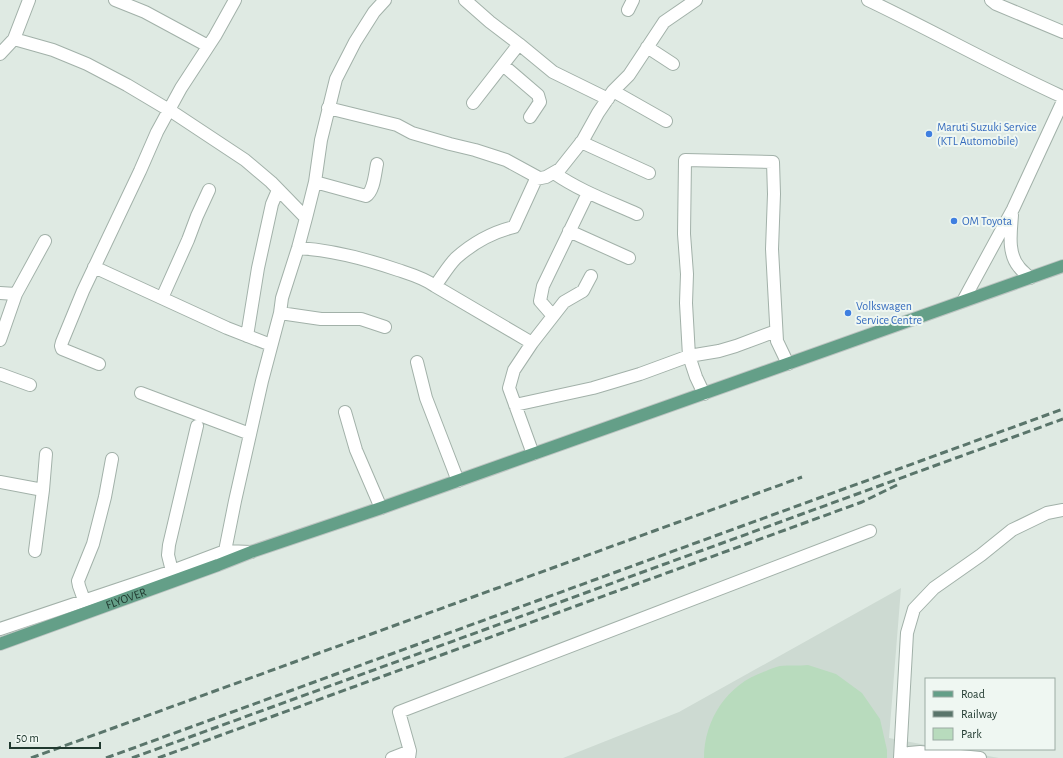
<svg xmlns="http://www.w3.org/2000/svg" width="1063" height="758" font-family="'Alegreya Sans',sans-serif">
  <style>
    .built { fill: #cddad2 }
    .green { fill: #b8dbbd }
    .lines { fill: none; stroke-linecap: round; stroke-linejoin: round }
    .minor-casing { stroke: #a2b1a9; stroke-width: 14 }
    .major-casing { stroke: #bcc4c1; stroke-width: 14 }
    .minor { stroke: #fff; stroke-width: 12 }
    .major { stroke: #649f88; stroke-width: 12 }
    .rail { stroke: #5a756b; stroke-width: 3; stroke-dasharray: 8 4; stroke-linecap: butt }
    .shop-dot { fill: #3f7fe0; stroke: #eff7f2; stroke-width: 1.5 }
    .labels { text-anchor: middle; stroke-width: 4; stroke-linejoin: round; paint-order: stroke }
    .shop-label { font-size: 12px; fill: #366cbe; stroke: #eff7f2; text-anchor: start }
    .street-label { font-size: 12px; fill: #20392f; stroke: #eff7f2 }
  </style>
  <rect width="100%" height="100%" fill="#dfeae3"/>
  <!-- built -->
  <path class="built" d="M901,588l-12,150 37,7v4h23l50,9h-436l116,-46z"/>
  <!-- green -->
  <path class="green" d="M808,665l28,9 26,19 18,26 7,31v8h-183c0,-39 24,-75 62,-87 4,-2 9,-4 14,-5 9,-1 19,0 28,-1z"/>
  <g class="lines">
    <!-- minor casing -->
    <g class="minor-casing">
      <path id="minor" d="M115,0l30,12 63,34
        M465,0l25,22 29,22 34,28 55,27
        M868,0c65,31 129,67 195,97
        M991,0l5,4 67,28
        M628,10l5,-10
        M14,39l15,-39
        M647,47l26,17
        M0,54l14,-15 39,11 34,14 40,21 47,28 71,47 26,22 35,36 -8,30 -16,50 -2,15 -18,68 -27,120 -10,50
        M503,65l35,30 2,7 -10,15
        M613,91l53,30
        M473,103l46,-59
        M328,108l69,17 15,8 38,11 25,6 31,10 33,18
        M581,142l68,31
        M554,173c26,18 54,28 83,41
        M315,182l51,14c8,-5 9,-23 11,-32
        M1012,215c-1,16 -5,38 7,52 3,4 7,7 11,11
        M306,218l9,-36 6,-42 15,-61 19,-37 19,-30 11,-12
        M569,231l60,27
        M298,248c34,2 68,11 100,22 12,4 26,8 37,16 7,-9 13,-20 21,-28 17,-15 37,-26 58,-31l22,-48 10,-2 14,-8 23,-29 15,-27 15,-22 16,-16 35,-53 32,-22
        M94,267l133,61 44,17
        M435,286l97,57
        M0,293l16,1 29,-53
        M162,298l26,-58 9,-24 12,-26
        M963,301l50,-92 50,-108
        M280,313l41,6h40l24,8
        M553,316l-13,-15 3,-15 45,-93
        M247,336l11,-68 14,-64 6,-14
        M0,340l16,-46
        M417,362l9,36 32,83
        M99,364l-37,-15 -1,-3 1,-4 21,-51 57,-120 17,-39 24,-44 34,-52 20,-36
        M0,374l30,11
        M141,393l109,41
        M704,394l-8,-17 -7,-21 -3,-53 1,-29 -3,-40 1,-74 88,2 1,32 -2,55 5,92 11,23
        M515,405l78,-17 47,-14 49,-18 30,-5 17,-5 40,-15
        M345,412l11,38 25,58
        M533,454l-24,-66 5,-18 18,-27 32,-41 19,-11 8,-15
        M0,482l43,8 -8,61
        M43,490l3,-36
        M172,571l-4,-16 1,-10 28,-119
        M84,600l-5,-14 -1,-5 15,-37 12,-47 7,-38
        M0,629l164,-55 61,-23 26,1
        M392,758l18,-7
        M409,758l1,-7 -11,-39 471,-181
        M900,758l7,-125 7,-24 20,-21 47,-33 31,-25 35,-17 16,-3
        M903,758l6,-5 11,-1 60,6"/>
    </g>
    <!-- major casing -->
    <g class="major-casing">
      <g id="major">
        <path id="s1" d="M0,644l218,-79 33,-13 130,-44 682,-242"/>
      </g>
    </g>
    <!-- minor -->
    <use href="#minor" class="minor"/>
    <!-- major -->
    <use href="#major" class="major"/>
    <!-- rail -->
    <path class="rail" d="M31,758l771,-281
      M106,758l957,-349
      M132,758l931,-339
      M158,758l704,-256 35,-17"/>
  </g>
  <!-- markers -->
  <g class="shop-dot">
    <circle cx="929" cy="134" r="4"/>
    <circle cx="954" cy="221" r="4"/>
    <circle cx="848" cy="313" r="4"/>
  </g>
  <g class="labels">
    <!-- shop labels -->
    <g class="shop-label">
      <text x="937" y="131">Maruti Suzuki Service<tspan x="937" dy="14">(KTL Automobile)</tspan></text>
      <text x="962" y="225">OM Toyota</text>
      <text x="856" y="310">Volkswagen<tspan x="856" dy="14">Service Centre</tspan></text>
    </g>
    <!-- street labels -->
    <g class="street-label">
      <text dy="4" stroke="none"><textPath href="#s1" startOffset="134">FLYOVER</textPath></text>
    </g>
  </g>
  <!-- legend -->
  <rect x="925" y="678" width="130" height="72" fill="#eff7f2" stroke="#9caba4"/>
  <rect x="933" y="691" width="20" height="6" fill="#649f88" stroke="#9caba4"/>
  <text x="961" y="698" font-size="12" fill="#20392f">Road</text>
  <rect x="933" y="711" width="20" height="6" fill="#5a756b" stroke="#9caba4"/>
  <text x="961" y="718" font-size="12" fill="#20392f">Railway</text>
  <rect x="933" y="728" width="20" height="12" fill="#b8dbbd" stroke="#9caba4"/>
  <text x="961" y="738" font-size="12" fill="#20392f">Park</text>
  <!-- scale -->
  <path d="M10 742v6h90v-6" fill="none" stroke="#20392f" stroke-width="2"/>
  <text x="16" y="742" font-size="12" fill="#20392f" stroke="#eff7f2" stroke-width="3" paint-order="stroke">50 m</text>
</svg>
